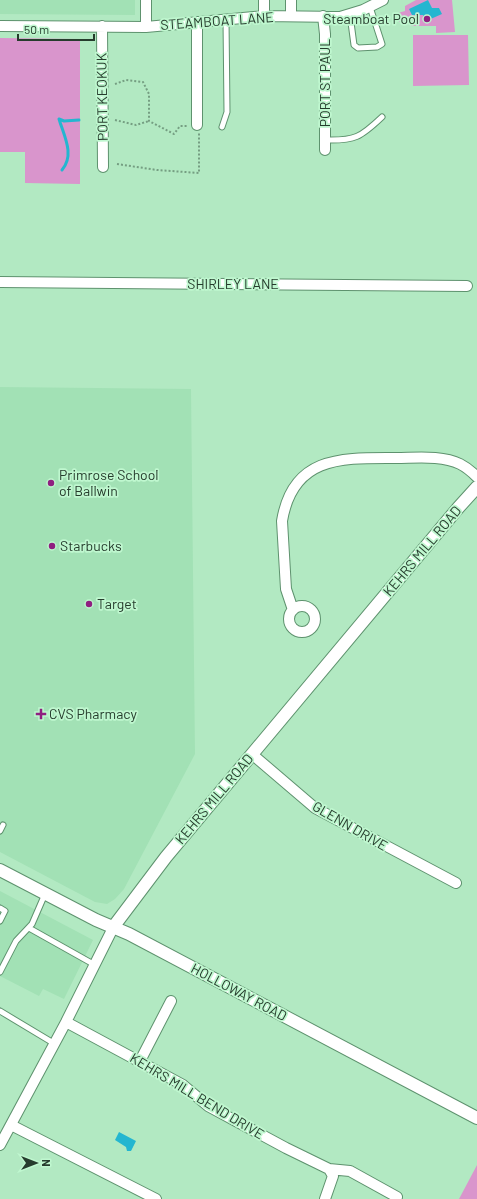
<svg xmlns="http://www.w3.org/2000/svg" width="477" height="1199" font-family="Barlow,sans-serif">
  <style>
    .built { fill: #a2e1b5 }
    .green { fill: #d995cc }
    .water { fill: #24b6d0 }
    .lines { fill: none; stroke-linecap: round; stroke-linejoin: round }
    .stream { stroke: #24b6d0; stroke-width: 3 }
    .service-casing { stroke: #5e926e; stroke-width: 7 }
    .minor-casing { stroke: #5e926e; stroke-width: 12 }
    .tertiary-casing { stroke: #5e926e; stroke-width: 14 }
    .path { stroke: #759e82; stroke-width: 2; stroke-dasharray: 2 2; stroke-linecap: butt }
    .service { stroke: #fff; stroke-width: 5 }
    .minor { stroke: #fff; stroke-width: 10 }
    .tertiary { stroke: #fff; stroke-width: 12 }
    .poi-dot { fill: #8f1f80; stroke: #bff7cf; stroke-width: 1.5 }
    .labels { text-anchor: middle; stroke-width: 3.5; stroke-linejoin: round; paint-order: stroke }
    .poi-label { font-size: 14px; fill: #263c2d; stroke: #bff7cf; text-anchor: start }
    .street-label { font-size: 14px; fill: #263c2d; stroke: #bff7cf }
  </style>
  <rect width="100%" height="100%" fill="#b2e9c2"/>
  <!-- built -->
  <path class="built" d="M0,0h135v15l-135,-1z
    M0,387l191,2 4,365 -71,135 -9,10 -8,5 -12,-2 -95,-50z
    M0,891l93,49 -29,59 -21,-10 -4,7 -39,-20z"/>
  <!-- green -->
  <path class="green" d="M416,0h36l3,32 -19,1v-7h-25v-4h-12l-1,-9 7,-2v-5z
    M413,35h55l1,50 -56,1z
    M0,38l80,1v145l-55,-1v-31h-25z
    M477,1165v34h-18z"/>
  <!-- water -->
  <path class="water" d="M428,0l4,8h7l3,6 -16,7 -3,-6h-11l-3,-6z
    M119,1132l17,9 -5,10h-4l-1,-4 -11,-7z"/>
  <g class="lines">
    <!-- stream -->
    <path class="stream" d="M59,119c5,17 16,36 3,51
      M59,119l5,2 15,-1"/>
    <!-- service casing -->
    <g class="service-casing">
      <path id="service" d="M350,15l4,30 4,3 19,-1 5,-3 -12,-37
        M222,127l5,-15 -1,-92
        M325,140c30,1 36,-3 57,-23
        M0,831l3,-6
        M0,908l5,3 -5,10
        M29,928l66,37
        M0,972l16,-31 16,-17 13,-30
        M0,1011l55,33"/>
    </g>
    <!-- minor casing -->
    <g class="minor-casing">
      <path id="minor" d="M264,16v-16
        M291,16v-16
        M323,16l2,18v116
        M0,26l146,1 118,-11 76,1 23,-7 20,-10
        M102,26l1,141
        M146,27v-27
        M197,125v-103
        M0,282l467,4
        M289 619a13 13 0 1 1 26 0a13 13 0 1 1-26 0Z
        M293,610l-7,-21 -4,-68c11,-66 61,-63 114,-63 20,0 46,-3 64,6 6,3 12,8 17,13
        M253,755l62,53 141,75
        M66,1022l117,63 25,21 78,42 43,21 21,2 47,26
        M140,1061l31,-60
        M11,1125l145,74
        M0,1145l66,-123 48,-96
        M325,1199l8,-23 -4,-7"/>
    </g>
    <!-- tertiary casing -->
    <g class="tertiary-casing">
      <path id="tertiary" d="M0,870l96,50 33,14 348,184
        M114,926l52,-69 292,-349 19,-21"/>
    </g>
    <!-- path -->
    <path class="path" d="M115,84l11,-4 17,2 6,12v27l25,13 6,-8h7
      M115,120l21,5 13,-4
      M117,164l40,6 42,3v-40"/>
    <!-- service -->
    <use href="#service" class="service"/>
    <!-- minor -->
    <use href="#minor" class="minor"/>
    <!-- tertiary -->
    <use href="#tertiary" class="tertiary"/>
  </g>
  <!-- markers -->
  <g class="poi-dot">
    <circle cx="427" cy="19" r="4"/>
    <circle cx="51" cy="483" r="4"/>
    <circle cx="52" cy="546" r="4"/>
    <circle cx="89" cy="604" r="4"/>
    <path d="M39 708h4v4h4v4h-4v4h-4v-4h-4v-4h4z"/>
  </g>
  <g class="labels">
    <!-- poi labels -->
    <g class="poi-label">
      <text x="419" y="24" text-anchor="end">Steamboat Pool</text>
      <text x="59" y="480">Primrose School<tspan x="59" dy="16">of Ballwin</tspan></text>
      <text x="60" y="551">Starbucks</text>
      <text x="97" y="609">Target</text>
      <text x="49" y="719">CVS Pharmacy</text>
    </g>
    <!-- street labels -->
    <g class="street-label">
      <text transform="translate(217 21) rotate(-4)" y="5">STEAMBOAT LANE</text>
      <text transform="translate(325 83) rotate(-90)" y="5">PORT ST PAUL</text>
      <text transform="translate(102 97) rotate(-91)" y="5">PORT KEOKUK</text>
      <text x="233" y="289">SHIRLEY LANE</text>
      <text transform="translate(422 551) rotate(-50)" y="5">KEHRS MILL ROAD</text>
      <text transform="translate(214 799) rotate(-50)" y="5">KEHRS MILL ROAD</text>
      <text transform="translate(350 826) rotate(30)" y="5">GLENN DRIVE</text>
      <text transform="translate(239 992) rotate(28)" y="5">HOLLOWAY ROAD</text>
      <text transform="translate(197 1096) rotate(31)" y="5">KEHRS MILL BEND DRIVE</text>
    </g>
  </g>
  <!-- north arrow -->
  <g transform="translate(36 1163) rotate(90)" stroke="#bff7cf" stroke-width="3" paint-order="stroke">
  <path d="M0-3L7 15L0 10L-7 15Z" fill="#263c2d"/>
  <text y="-6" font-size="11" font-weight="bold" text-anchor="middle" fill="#263c2d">N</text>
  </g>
  <!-- scale -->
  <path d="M18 34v6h76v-6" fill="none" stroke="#263c2d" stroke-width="2"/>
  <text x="24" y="34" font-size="12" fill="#263c2d" stroke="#bff7cf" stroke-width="3" paint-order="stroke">50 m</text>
</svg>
